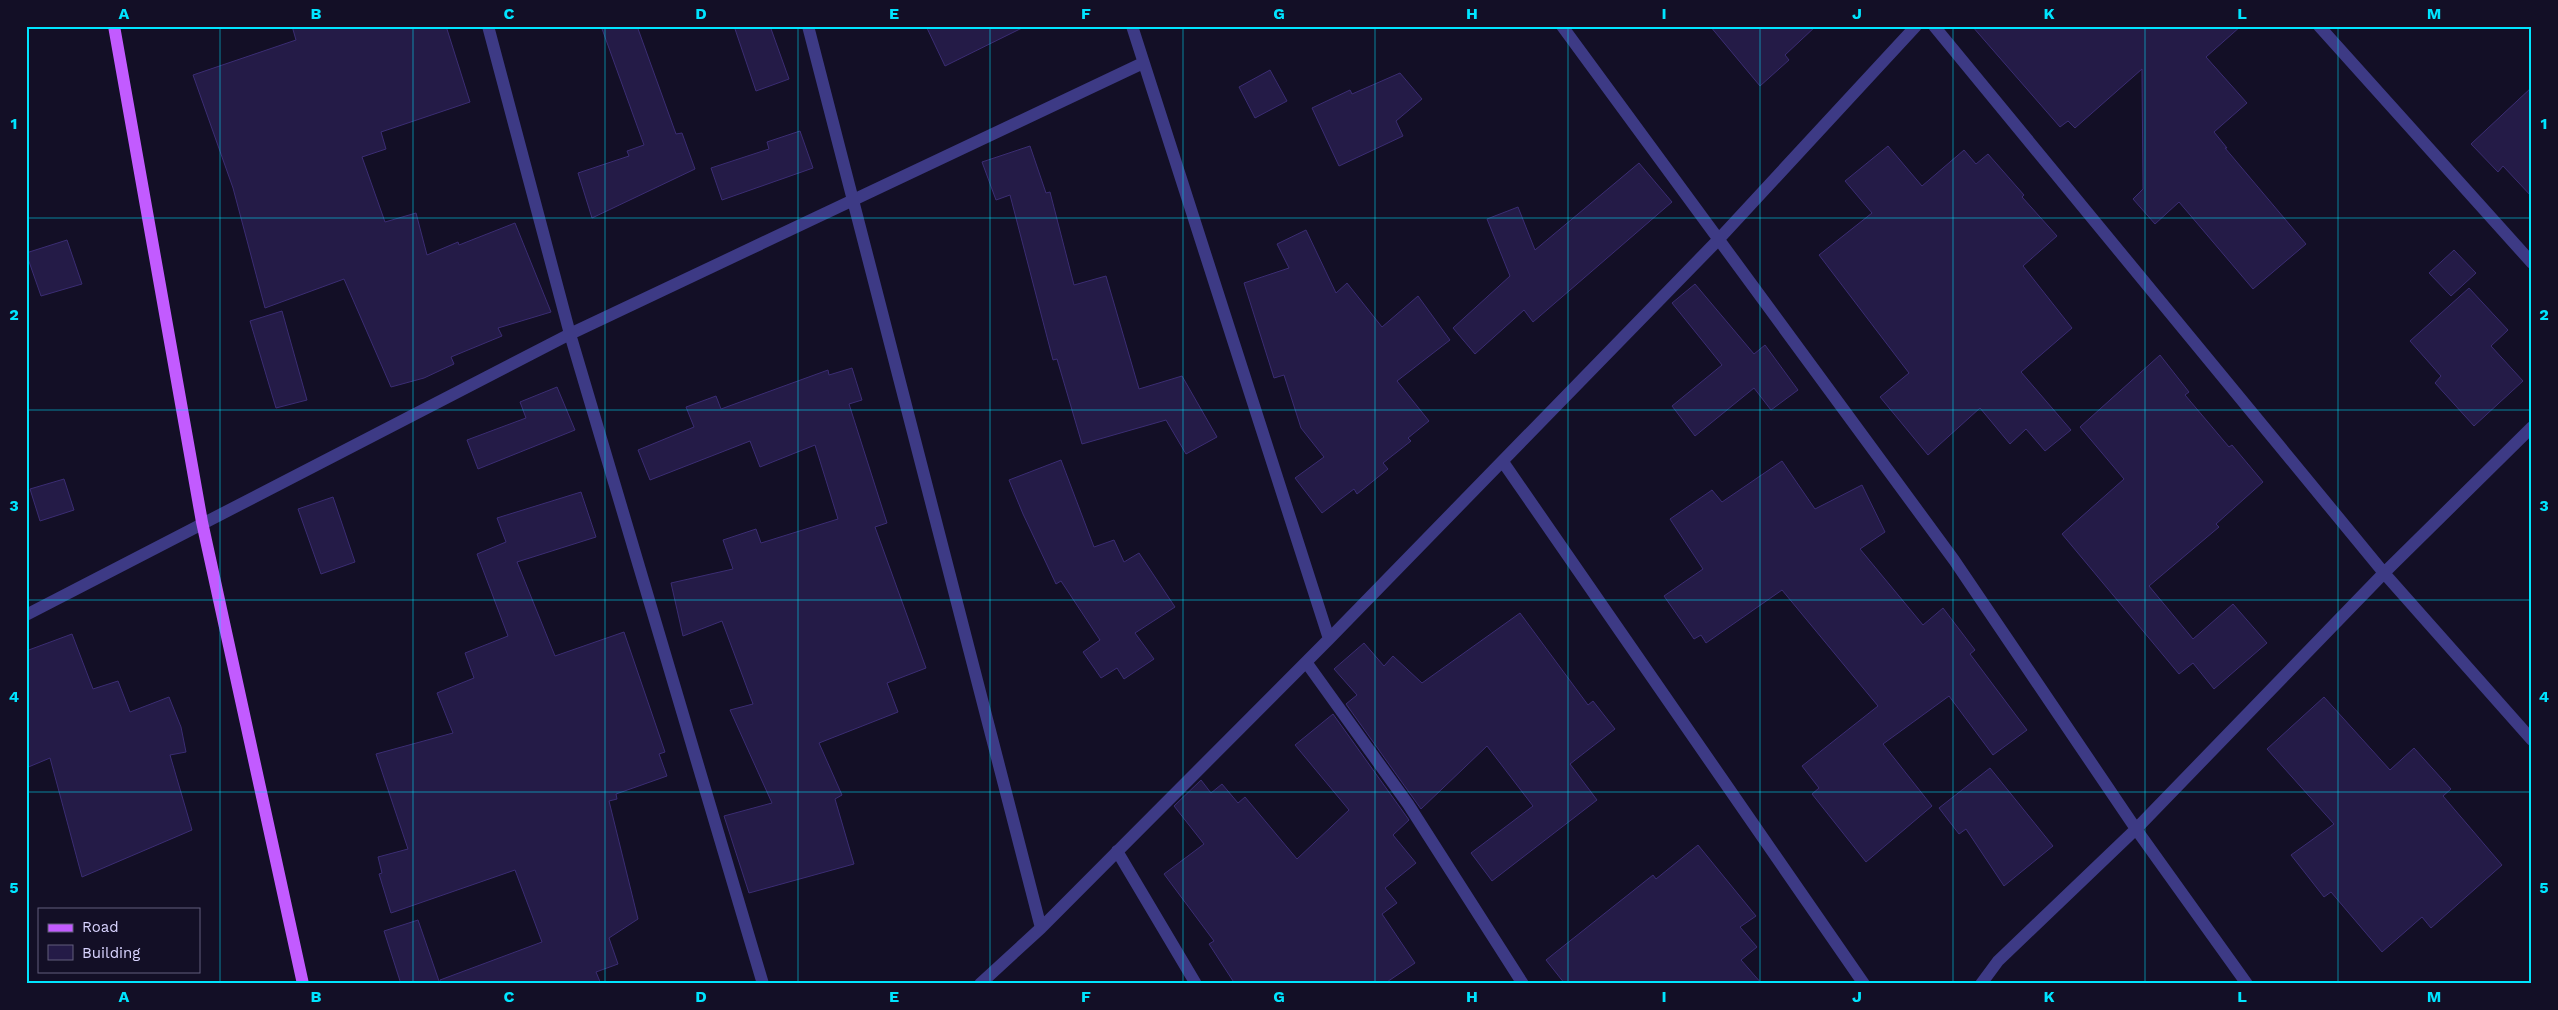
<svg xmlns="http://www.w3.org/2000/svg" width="2558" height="1010" font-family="'Work Sans',sans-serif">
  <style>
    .building { fill: #241b47; stroke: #3b2d73 }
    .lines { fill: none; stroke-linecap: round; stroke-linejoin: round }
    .minor { stroke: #3d3a85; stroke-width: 12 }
    .major { stroke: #c25bff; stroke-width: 12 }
    .grid { fill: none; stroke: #00e5ff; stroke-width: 1; stroke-opacity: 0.55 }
    .neatline { fill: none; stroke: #00e5ff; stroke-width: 2 }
    .grid-label { font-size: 16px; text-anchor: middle; font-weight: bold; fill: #00e5ff }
  </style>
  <rect width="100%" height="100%" fill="#130f26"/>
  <!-- building -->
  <path class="building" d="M292,26h154l24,76 -89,30 5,17 -24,8 23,65 31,-9 11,42 31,-13 1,3 56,-22 36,89 -53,16 4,8 -51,21 3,7 -30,14 -33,9 -47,-108 -79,29 -32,-120 -40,-113 103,-35z
    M601,26h36l39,108 6,-1 13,36 -103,49 -14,-45 51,-17 -2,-5 17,-6z
    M734,26h36l19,53 -33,12z
    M926,26h100l-81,40z
    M1710,26h106l-31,29 4,5 -29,26z
    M1972,26h269l-35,31 41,46 -33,29 13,16h-2l81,96 -53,45 -74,-87 -24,22 -22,-25 10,-10 -1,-120 -67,59 -7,-7 -8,6z
    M1270,70l17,31 -32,17 -16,-31z
    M1400,73l22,26 -26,22 7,15 -64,30 -27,-58 38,-18 2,4z
    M2532,87v110l-29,-31 -5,6 -27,-28z
    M800,131l13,37 -91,32 -11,-32 58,-19 -2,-7z
    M1030,146l16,47 4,-1 24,93 32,-9 33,113 43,-13 35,61 -31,17 -20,-34 -84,24 -25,-85 -4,1 -43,-165 -14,5 -14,-38z
    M1888,146l34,40 42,-36 12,14 12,-10 36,41 -2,2 35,39 -34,30 49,62 -51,44 50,58 -26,21 -19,-22 -16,15 -30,-36 -52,47 -48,-58 29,-24 -90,-118 53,-42 -27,-32z
    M1639,163l33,39 -139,120 -9,-12 -49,44 -22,-26 57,-52 -23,-57 31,-12 17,43z
    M1306,230l30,63 11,-10 35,44 36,-31 32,44 -53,41 32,40 -21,17 3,3 -28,22 5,6 -31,25 -3,-5 -32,24 -27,-35 29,-21 -23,-29 -17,-53 -10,3 -30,-95 45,-15 -12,-24z
    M67,240l15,44 -41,12 -15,-43z
    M2454,250l22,23 -25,23 -22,-23z
    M1695,284l59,70 11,-9 33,45 -27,20 -17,-22 -59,48 -23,-30 50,-41 -50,-62z
    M2469,288l39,42 -17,16 32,35 -49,45 -39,-43 6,-7 -31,-35z
    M282,311l25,89 -31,8 -26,-87z
    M2160,355l29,37 -4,3 44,52 3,-2 31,37 -47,42 3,3 -70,59 44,53 40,-35 34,39 -53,46 -21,-26 -14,11 -117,-140 62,-55 -44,-52z
    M852,368l10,32 -13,4 38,119 -12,4 51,141 -39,15 11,29 -79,31 23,52 -7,4 19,65 -105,29 -25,-77 48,-13 -42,-93 23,-6 -31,-83 -39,15 -12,-53 62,-14 -10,-29 33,-11 5,14 77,-24 -23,-74 -55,22 -10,-26 -100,39 -12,-30 56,-23 -8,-20 30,-11 5,13 107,-39 1,5z
    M557,387l18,43 -97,39 -11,-29 59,-22 -6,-16z
    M1061,460l33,87 20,-7 10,22 15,-9 36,54 -40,26 19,26 -30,20 -7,-11 -16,10 -18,-26 17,-12 -39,-59 -5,3 -33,-70 -14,-34z
    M1782,461l33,48 47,-24 23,47 -25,17 63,76 20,-17 32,42 -5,4 57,76 -34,25 -44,-59 -66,48 49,62 -66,56 -54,-68 7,-6 -17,-22 76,-60 -96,-116 -76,53 -5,-8 -7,4 -30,-43 39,-27 -33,-50 42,-29 10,12z
    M64,479l10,31 -34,11 -10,-32z
    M581,492l15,45 -79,25 38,94 69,-24 41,120 -6,2 8,22 -51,18 1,5 -8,2 29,118 -29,19 9,26 -22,8 5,12h-160l-1,-4 102,-38 -27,-72 -124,43 -12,-39 3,-1 -4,-16 30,-8 -32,-95 77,-21 -16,-40 37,-15 -9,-25 43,-17 -31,-82 29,-12 -9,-24z
    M333,497l22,65 -34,12 -23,-65z
    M1520,613l68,92 5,-4 22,28 -45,35 27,36 -105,81 -21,-28 62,-47 -46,-60 -66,63 -75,-105 11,-9 -23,-26 30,-26 20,23 9,-10 29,27z
    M72,634l21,55 25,-8 12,31 39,-15 12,30 5,25 -16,3 22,75 -110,47 -32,-119 -24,10v-117z
    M2324,697l66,73 24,-22 37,41 -8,7 59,69 -71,63 -9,-11 -40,35 -51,-60 -7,5 -33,-42 43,-31 -67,-75z
    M1333,714l76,106 -16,15 23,28 -31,25 12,15 -15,11 33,49 -31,21h-149l-26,-40 5,-3 -50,-67 40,-30 -30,-38 27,-26 10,13 11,-9 16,19 7,-6 52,62 52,-49 -54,-65z
    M1990,768l63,78 -49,40 -38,-57 -7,5 -20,-26z
    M1698,845l58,71 -16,11 17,20 -16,13 21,24h-197l-19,-24 107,-85 3,4z
    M418,920l22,64h-39l-17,-53z"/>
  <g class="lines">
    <!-- minor -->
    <path class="minor" d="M488,26l82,308 193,650
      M808,26l233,902
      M1132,26l197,613
      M1562,26l392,534 182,269 111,155
      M1934,26l450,547 148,167
      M2319,26l213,237
      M1503,462l361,522
      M26,615l544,-281 573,-271
      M1306,662l102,142 115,180
      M1117,851l79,133
      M980,984l61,-56 288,-289 389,-399 198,-214
      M1981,984l17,-23 138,-132 248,-256 148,-146"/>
    <!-- major -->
    <path class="major" d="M114,26l88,496 101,462"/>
  </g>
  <!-- grid -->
  <path class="grid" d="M220,26v958M413,26v958M605,26v958M798,26v958M990,26v958M1183,26v958M1375,26v958M1568,26v958M1760,26v958M1953,26v958M2145,26v958M2338,26v958M26,218h2506M26,410h2506M26,600h2506M26,792h2506"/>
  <!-- border -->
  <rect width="2558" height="1010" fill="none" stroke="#130f26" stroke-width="55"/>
  <!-- legend -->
  <rect x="38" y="908" width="162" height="65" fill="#130f26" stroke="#625e7d"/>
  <rect x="48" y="924" width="25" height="8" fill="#c25bff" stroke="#625e7d"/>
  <text x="82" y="932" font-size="15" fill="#d9d4ff">Road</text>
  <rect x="48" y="945" width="25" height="15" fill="#241b47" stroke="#625e7d"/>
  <text x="82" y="958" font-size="15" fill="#d9d4ff">Building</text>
  <rect x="28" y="28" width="2502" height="954" class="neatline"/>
  <g class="grid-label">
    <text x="124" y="19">A</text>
    <text x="316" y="19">B</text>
    <text x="509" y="19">C</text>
    <text x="701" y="19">D</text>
    <text x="894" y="19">E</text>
    <text x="1086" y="19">F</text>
    <text x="1279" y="19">G</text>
    <text x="1472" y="19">H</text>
    <text x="1664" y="19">I</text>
    <text x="1857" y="19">J</text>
    <text x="2049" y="19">K</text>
    <text x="2242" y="19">L</text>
    <text x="2434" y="19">M</text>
    <text x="14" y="129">1</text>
    <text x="2544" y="129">1</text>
    <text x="14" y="320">2</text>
    <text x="2544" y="320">2</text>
    <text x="14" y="511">3</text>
    <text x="2544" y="511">3</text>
    <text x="14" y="702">4</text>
    <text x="2544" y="702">4</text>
    <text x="14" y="893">5</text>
    <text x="2544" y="893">5</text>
    <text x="124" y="1002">A</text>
    <text x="316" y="1002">B</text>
    <text x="509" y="1002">C</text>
    <text x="701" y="1002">D</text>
    <text x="894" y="1002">E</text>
    <text x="1086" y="1002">F</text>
    <text x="1279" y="1002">G</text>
    <text x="1472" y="1002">H</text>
    <text x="1664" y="1002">I</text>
    <text x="1857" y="1002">J</text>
    <text x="2049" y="1002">K</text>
    <text x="2242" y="1002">L</text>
    <text x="2434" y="1002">M</text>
  </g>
</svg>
